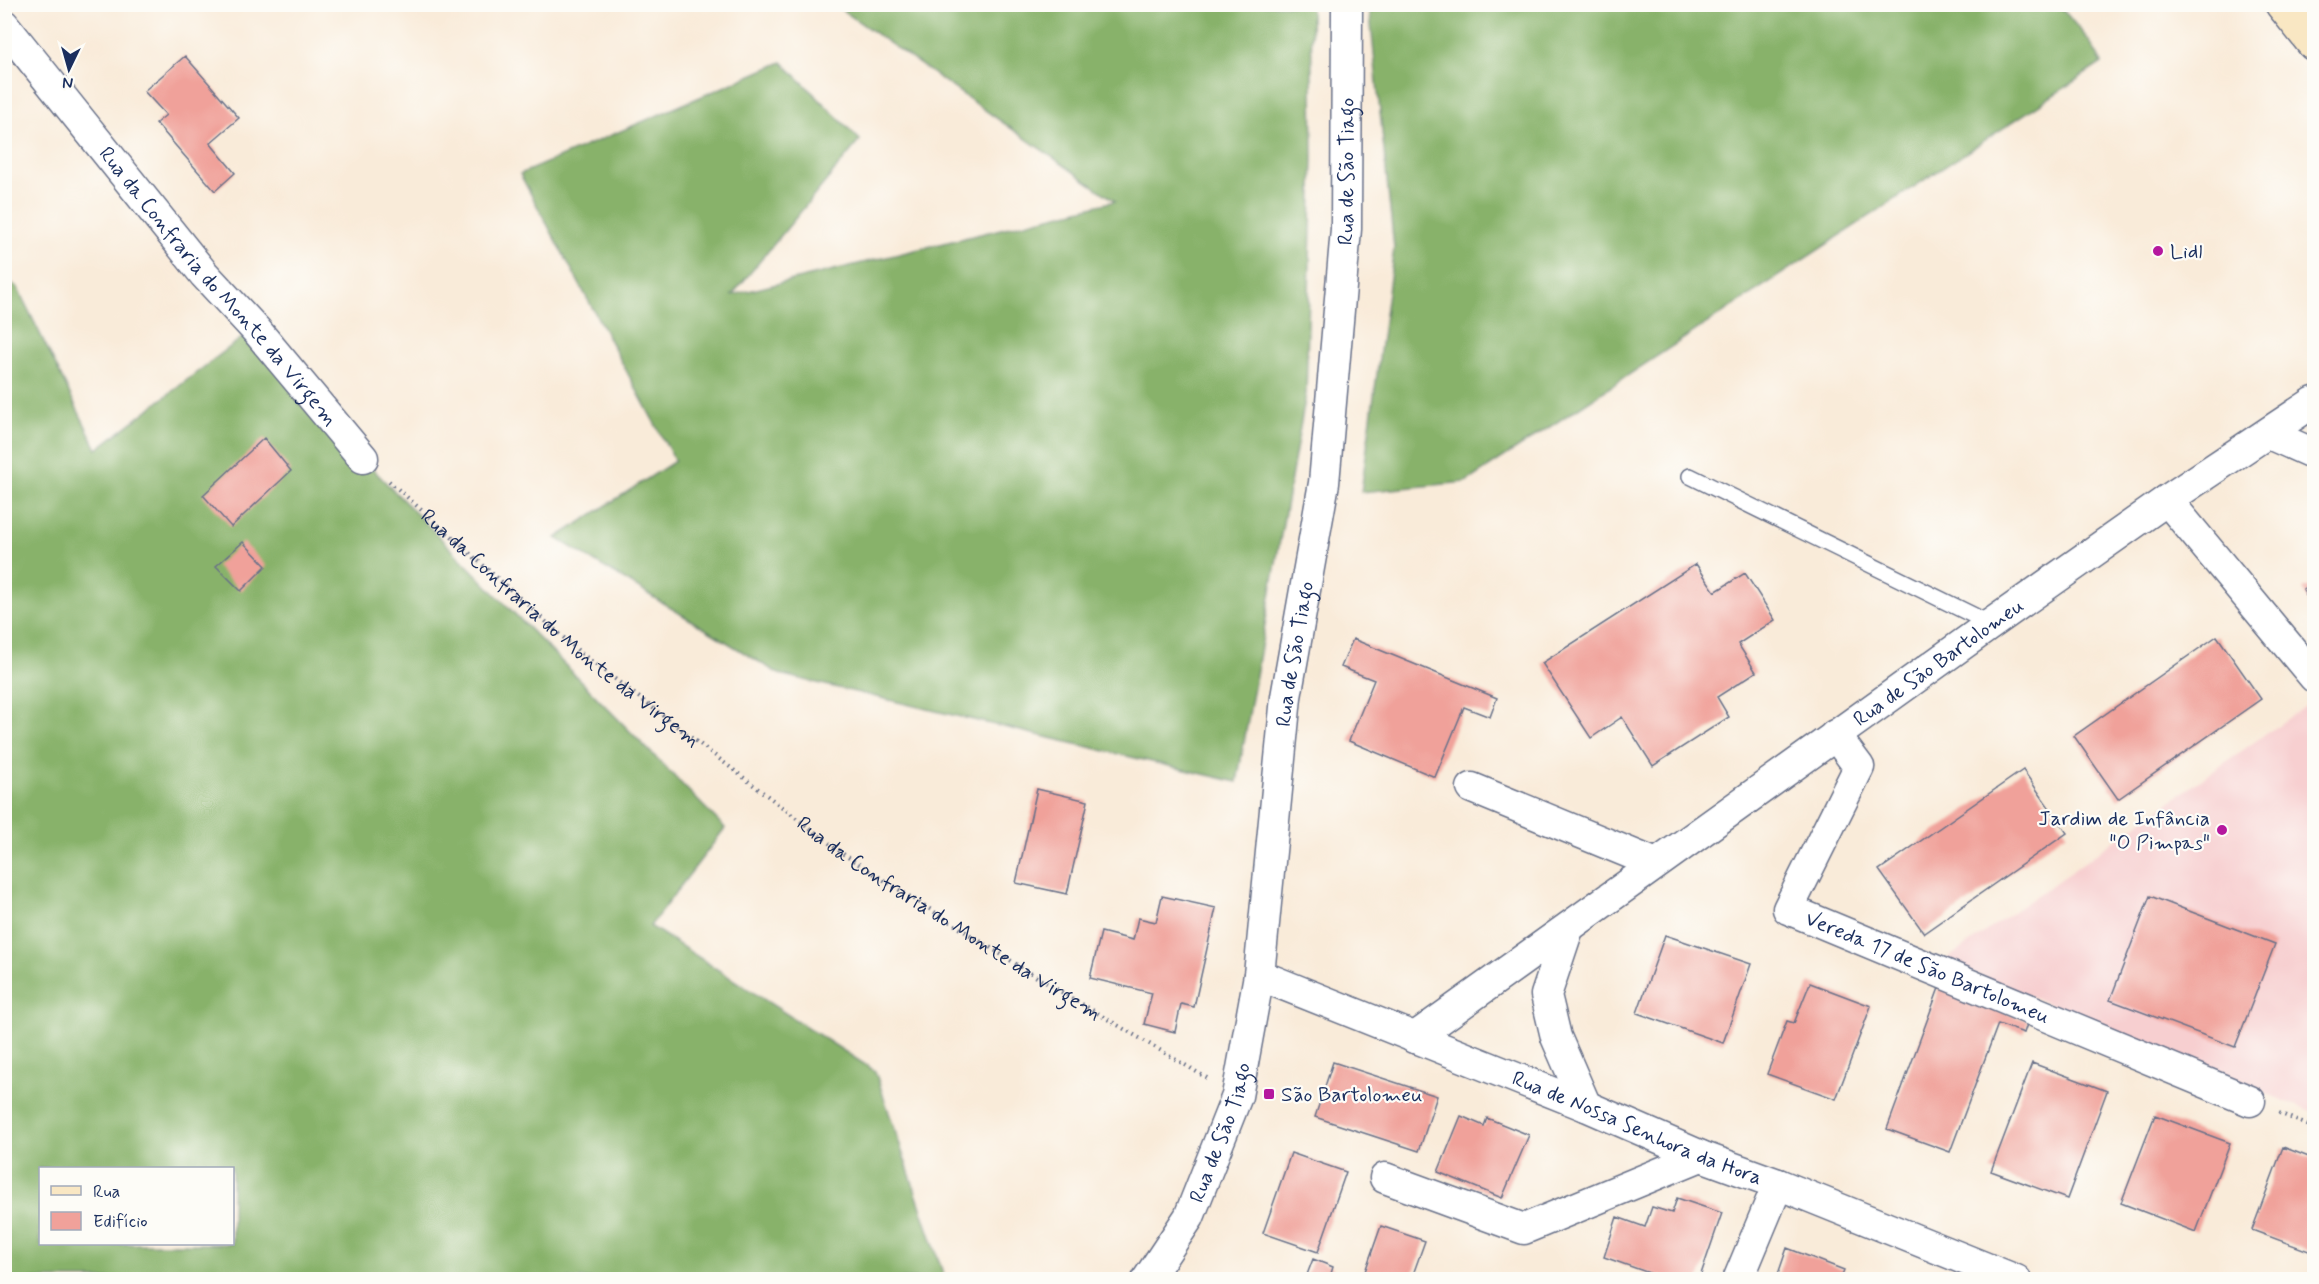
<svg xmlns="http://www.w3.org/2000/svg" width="2319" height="1284" font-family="Mynerve,sans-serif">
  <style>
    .built { fill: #f7cfd0 }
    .forest { fill: #88b26a; stroke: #527064; stroke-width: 1.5; fill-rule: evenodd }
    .building { fill: #f0a19a }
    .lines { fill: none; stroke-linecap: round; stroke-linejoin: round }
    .lane-casing { stroke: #697189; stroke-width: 18 }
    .street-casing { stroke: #697189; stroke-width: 33 }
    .secondary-casing { stroke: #697189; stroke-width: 36 }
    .path { stroke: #697189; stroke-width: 4; stroke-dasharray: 1.5 4.5; stroke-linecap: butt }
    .lane { stroke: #fff; stroke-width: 15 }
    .street { stroke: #fff; stroke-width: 30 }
    .secondary { stroke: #f9e7c3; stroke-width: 33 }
    .poi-dot { fill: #b5179e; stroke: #fdfcf7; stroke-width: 2 }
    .labels { text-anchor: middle; stroke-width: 4.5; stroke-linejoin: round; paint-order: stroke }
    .street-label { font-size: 21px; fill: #1b2f5e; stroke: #fdfcf7 }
    .poi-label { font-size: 21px; fill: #1b2f5e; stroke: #fdfcf7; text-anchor: start }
  </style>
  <rect width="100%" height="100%" fill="#fdfcf7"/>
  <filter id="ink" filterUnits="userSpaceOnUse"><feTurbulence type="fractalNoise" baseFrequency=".0167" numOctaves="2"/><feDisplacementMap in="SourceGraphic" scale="12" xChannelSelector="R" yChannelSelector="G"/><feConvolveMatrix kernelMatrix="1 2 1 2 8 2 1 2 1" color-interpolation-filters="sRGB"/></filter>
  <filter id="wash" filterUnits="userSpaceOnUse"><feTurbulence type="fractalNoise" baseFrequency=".008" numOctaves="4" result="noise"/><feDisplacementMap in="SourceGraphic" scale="24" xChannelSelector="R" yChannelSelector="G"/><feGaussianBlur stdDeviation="1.35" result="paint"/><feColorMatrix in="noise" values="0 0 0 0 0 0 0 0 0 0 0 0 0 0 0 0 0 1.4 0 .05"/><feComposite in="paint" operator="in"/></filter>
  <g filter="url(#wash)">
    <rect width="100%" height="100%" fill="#f9ebd9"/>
    <!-- built -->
    <path class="built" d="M2314,700v413l-370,-152z"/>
    <!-- forest -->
    <path class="forest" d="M835,5h476l2,153 -7,236 -69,388 -458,-108 -223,-136 119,-77 -155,-287 262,-112 78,78 -128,155 383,-94z
      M1369,5h690l31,37 12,21 -636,419 -105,10 33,-244z
      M4,278l13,9 80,162 146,-112 482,491 -75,98 225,145 70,208h-940zM40,1168h192v76h-192z"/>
    <g id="blocks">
      <!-- building -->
      <path class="building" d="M185,56l54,62 -29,25 25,30 -20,18 -59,-68 10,-8 -22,-24z
        M264,438l27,33 -60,56 -28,-32z
        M243,542l23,24 -25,25 -25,-25z
        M1696,564l19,28 30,-19 30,47 -37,24 18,28 -39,25 12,20 -76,49 -31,-49 -31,21 -49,-75z
        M2314,585v35l-11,-31z
        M2217,636l44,63 -143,100 -44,-63z
        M1353,639l144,59 -7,19 -26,-10 -29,70 -86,-36 25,-61 -33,-13z
        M2023,770l44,63 -143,100 -45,-63z
        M1037,789l51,12 -21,93 -51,-11z
        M1162,896l54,12 -22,99 -13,-3 -6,28 -31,-8 8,-31 -62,-15 11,-46 32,8 5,-22 18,4z
        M2150,896l125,48 -40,103 -125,-47z
        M1665,935l86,29 -28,79 -86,-30z
        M1810,983l61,23 -35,93 -69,-25 20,-53 7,2z
        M1939,988l89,33 -4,12 -26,-9 -48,128 -63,-23z
        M1333,1062l104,34 -18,55 -104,-34z
        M2032,1063l75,28 -40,108 -76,-28z
        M2155,1115l75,28 -34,89 -75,-29z
        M1461,1116l23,10 3,-8 42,17 -27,63 -64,-26z
        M2283,1147l31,12v94l-62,-23z
        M1291,1153l55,19 -28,80 -55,-19z
        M1677,1198l45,15 -23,67h-30l-65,-23 13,-40 28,10 7,-20 20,6z
        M1381,1226l44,15 -14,39h-49z
        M1787,1248l57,22 -4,10h-64z
        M1313,1259l20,8 -4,13h-24z"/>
    </g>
  </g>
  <g filter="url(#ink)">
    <use href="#blocks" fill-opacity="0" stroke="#697189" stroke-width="1.5"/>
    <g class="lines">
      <!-- lane casing -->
      <g class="lane-casing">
        <path id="lane" d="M1690,476l301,148"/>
      </g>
      <!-- street casing -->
      <g class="street-casing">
        <g id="street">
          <path id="s2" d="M4,25l200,249 53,57 106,127"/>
          <path d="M2269,434l45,20"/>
          <path d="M2167,500l147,177"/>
          <path id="s3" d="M1835,735l24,32 -71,142 462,192"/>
          <path d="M1472,788l182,75"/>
          <path d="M1568,929l-22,66 10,42 30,69"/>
          <path id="s4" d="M1259,975l327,131 115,50 77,28 238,96"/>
          <path id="s5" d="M1414,1038l577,-414 176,-124 147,-98"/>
          <path d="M1385,1178l139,51 177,-73"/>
          <path id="s6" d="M1147,1280l42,-63 48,-121 22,-121 27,-278 38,-214 22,-254 1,-225"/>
          <path d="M1738,1280l40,-96"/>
        </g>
      </g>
      <!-- secondary casing -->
      <g class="secondary-casing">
        <path id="secondary" d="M2282,4l32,40"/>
      </g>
      <!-- path -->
      <g class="path">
        <path id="s1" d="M389,481l192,172 265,203 197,125 164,97"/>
        <path d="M2279,1113l35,15"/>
      </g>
      <!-- lane -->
      <use href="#lane" class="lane"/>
      <!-- street -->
      <use href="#street" class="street"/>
      <!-- secondary -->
      <use href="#secondary" class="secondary"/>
    </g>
  </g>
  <!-- markers -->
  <g class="poi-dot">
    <circle cx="2158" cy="251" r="6"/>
    <circle cx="2222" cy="830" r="6"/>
    <rect x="1263" y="1088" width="12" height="12" rx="3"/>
  </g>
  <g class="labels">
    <!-- street labels -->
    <g class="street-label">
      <text dy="7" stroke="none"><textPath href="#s6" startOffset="1138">Rua de São Tiago</textPath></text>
      <text dy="7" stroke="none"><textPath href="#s2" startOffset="338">Rua da Confraria do Monte da Virgem</textPath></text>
      <text dy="7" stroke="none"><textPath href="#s1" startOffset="226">Rua da Confraria do Monte da Virgem</textPath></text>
      <text dy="7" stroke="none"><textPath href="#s6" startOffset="652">Rua de São Tiago</textPath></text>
      <text dy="7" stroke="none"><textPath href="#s5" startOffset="645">Rua de São Bartolomeu</textPath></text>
      <text dy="7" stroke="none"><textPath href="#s1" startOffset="712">Rua da Confraria do Monte da Virgem</textPath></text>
      <text dy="7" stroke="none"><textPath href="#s3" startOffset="350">Vereda 17 de São Bartolomeu</textPath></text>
      <text dy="7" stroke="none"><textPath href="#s4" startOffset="408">Rua de Nossa Senhora da Hora</textPath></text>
      <text dy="7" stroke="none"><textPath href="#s6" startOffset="166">Rua de São Tiago</textPath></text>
    </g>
    <!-- poi labels -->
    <g class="poi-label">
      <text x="2170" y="258">Lidl</text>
      <text x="2210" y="825" text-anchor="end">Jardim de Infância<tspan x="2210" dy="24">"O Pimpas"</tspan></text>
      <text x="1281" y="1101">São Bartolomeu</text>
    </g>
  </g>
  <!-- margin -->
  <rect width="2319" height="1284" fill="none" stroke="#fdfcf7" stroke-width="24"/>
  <!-- legend -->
  <rect x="39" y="1167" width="195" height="78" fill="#fdfcf7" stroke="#a3aaba" stroke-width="1.5"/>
  <rect x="51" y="1186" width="30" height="9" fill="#f9e7c3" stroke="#a3aaba" stroke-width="1.5"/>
  <text x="93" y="1197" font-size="18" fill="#1b2f5e">Rua</text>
  <rect x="51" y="1212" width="30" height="18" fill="#f0a19a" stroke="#a3aaba" stroke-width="1.5"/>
  <text x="93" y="1227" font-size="18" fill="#1b2f5e">Edifício</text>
  <!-- north arrow -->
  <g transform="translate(69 69) rotate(185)" stroke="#fdfcf7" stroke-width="4.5" paint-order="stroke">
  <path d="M0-4.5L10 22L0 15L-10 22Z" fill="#1b2f5e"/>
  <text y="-9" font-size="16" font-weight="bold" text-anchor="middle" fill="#1b2f5e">N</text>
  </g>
</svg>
